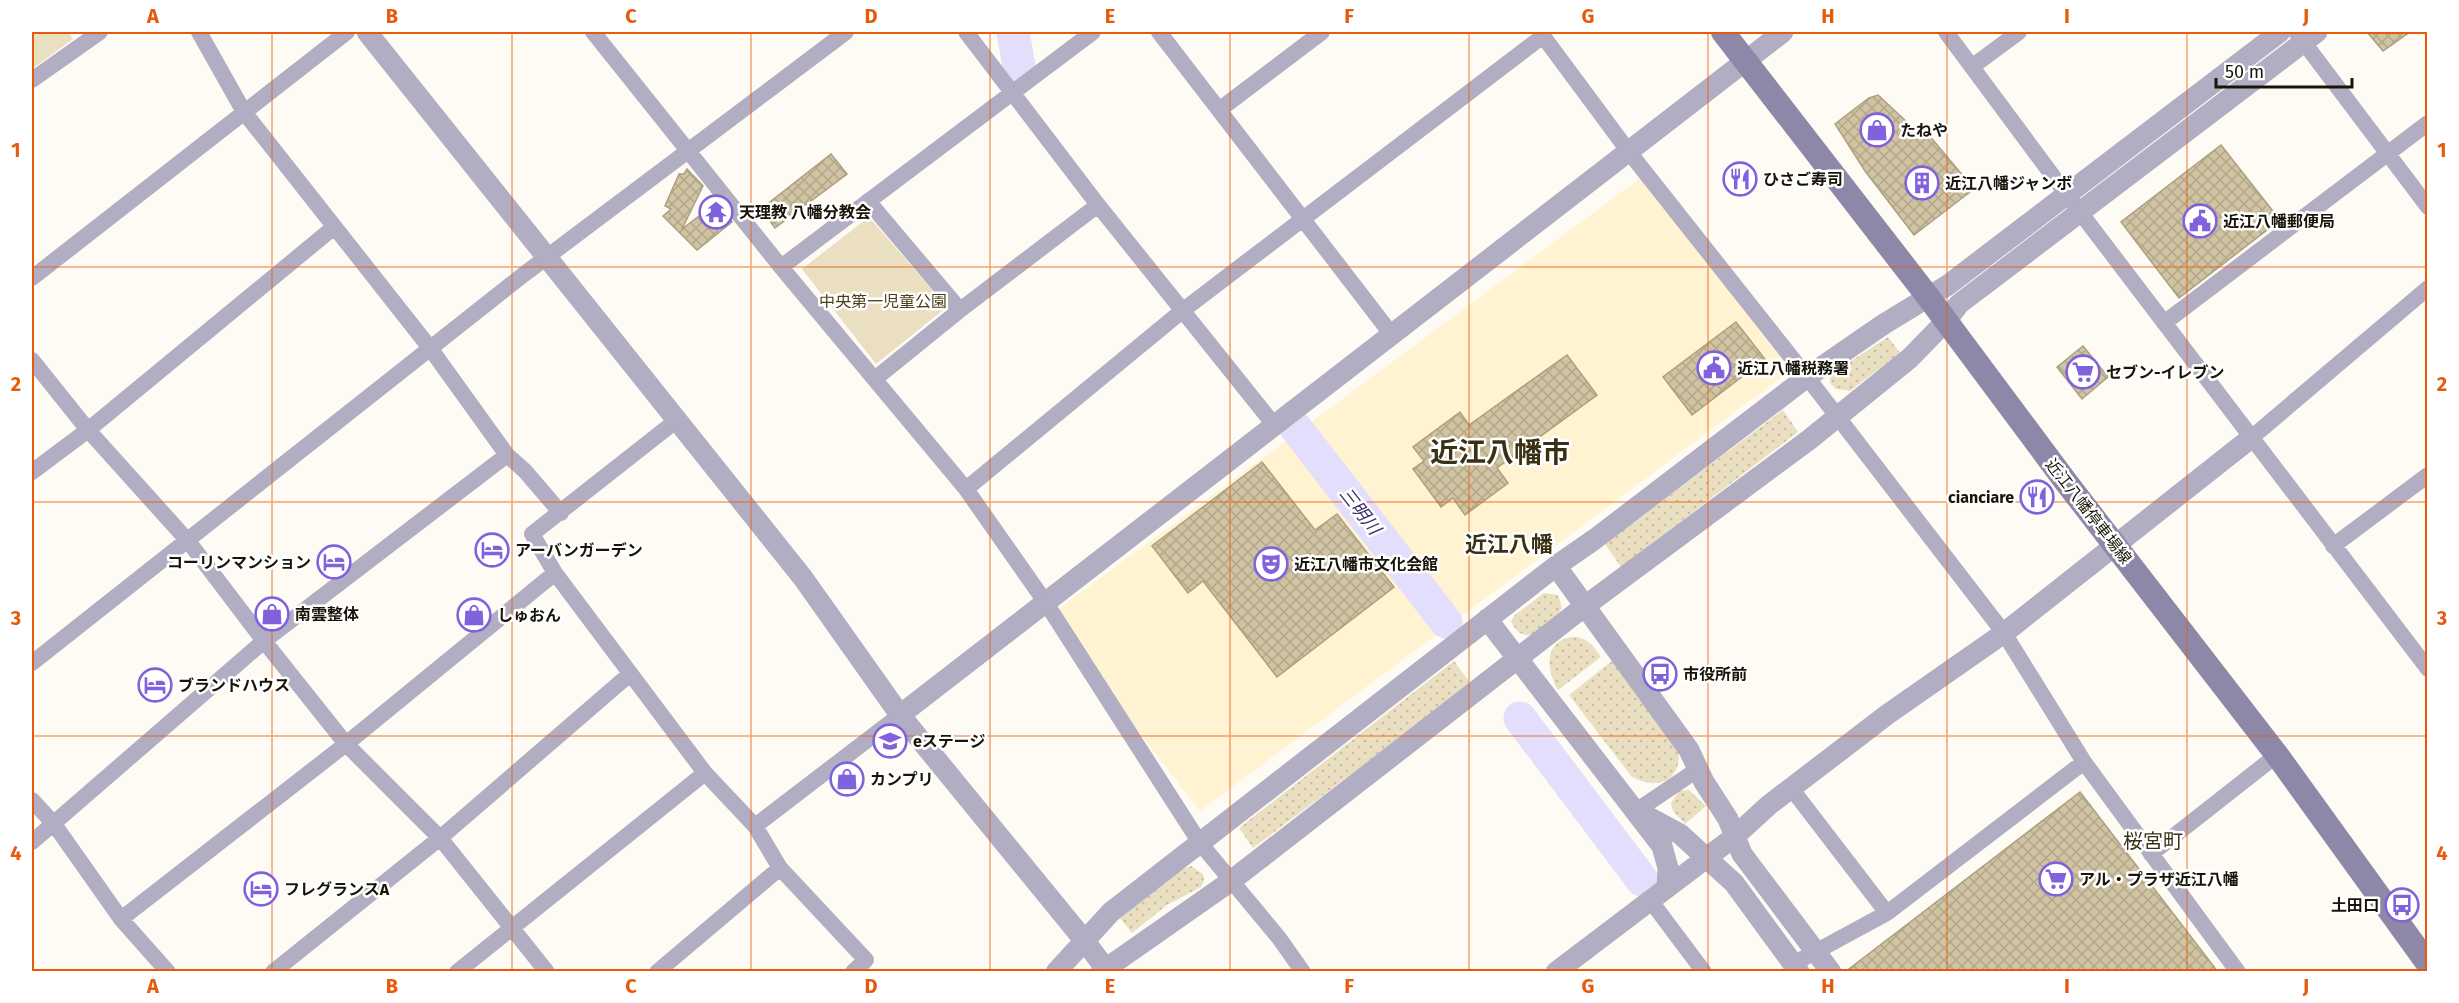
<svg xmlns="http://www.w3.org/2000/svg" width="2459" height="1003" font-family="'Fira Sans','Noto Sans JP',sans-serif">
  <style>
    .built { fill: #fff3d2 }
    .grass { fill: url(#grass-dots) }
    .green { fill: #eadfc1 }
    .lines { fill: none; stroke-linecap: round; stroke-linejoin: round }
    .river { stroke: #e2defc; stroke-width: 33 }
    .building { fill: url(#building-cross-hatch); stroke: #aca081; stroke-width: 1.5 }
    .minor { stroke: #b1aec3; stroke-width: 16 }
    .tertiary { stroke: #b1aec3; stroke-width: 21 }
    .secondary { stroke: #8d88a7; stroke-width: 24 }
    .grid { fill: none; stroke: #e8590c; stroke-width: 1.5; stroke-opacity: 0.55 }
    .labels { text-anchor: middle; stroke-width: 5; stroke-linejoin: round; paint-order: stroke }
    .poi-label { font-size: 16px; font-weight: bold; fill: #181408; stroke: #fff; text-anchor: start }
    .park-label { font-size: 16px; fill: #4c3f18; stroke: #fff }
    .street-label { font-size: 16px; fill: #181408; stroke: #fff }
    .water-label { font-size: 18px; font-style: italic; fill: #3e2f69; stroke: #fff }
    .quarter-label { font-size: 20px; fill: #3a3013; stroke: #fff }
    .district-label { font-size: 22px; font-weight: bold; fill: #3a3013; stroke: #fff }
    .town-label { font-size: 28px; font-weight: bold; fill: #3a3013; stroke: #fff }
    .neatline { fill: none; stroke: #e8590c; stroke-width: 2 }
    .grid-label { font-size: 20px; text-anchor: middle; font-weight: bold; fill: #e8590c }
  </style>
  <defs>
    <pattern id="grass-dots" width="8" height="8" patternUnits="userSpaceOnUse" patternTransform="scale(1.5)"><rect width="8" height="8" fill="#eadfc1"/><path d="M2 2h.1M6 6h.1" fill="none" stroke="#c8bea4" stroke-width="1.8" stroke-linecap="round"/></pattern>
    <pattern id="building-cross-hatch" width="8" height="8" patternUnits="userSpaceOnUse" patternTransform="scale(1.5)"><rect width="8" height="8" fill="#cfc3a2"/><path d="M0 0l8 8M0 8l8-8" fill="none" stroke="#b1a78a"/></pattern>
  </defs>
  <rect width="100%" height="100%" fill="#fdfbf4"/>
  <!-- built -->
  <path class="built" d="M1642,177l153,190 -595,444 -151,-195z"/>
  <!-- grass -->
  <path class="grass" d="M1888,337l12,16 -50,38 -14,-2 -6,-6v-9l10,-9 11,-4z
    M1783,410l15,22 -177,135 -16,-23z
    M1544,593l14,2 4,13c-10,18 -39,43 -51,13l4,-6z
    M1570,637c16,-1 22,7 31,20l-43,33c-11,-19 -15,-46 12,-53z
    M1454,661l17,23 -218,164 -14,-20z
    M1612,661l66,89c5,32 -22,40 -46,27l-63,-82z
    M1689,790l17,16 -21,18 -12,-13 -2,-8 8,-12z
    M1191,866l12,8 1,6 -3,7 -34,18 -35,28 -12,-15 63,-49z"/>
  <!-- green -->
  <path class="green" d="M32,32h36l5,7 -41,30z
    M869,217l78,90 -71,57 -74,-95z"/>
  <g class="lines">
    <!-- river -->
    <path class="river" d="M1013,32l7,40
      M1296,428l150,194
      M1520,718l122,162"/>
  </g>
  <!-- building -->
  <path class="building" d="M2367,32h43l-27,19z
    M1878,95l45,42 5,-3 46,55 -60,46 -49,-64 -30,-47 34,-26z
    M2221,145l59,75 -101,78 -58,-76z
    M831,154l16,20 -72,54 -14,-19z
    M687,169l16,17 -21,43 34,-26 16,19 -35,28 -34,-34 8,-7 -6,-3 14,-32h5z
    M1736,322l29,37 -73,56 -29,-38z
    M2083,346l25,31 -26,22 -25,-32z
    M1567,355l30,40 -100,73 11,15 -43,32 -12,-17 -12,9 -28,-38 11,-8 -11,-14 47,-35 9,13z
    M1262,462l53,68 22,-16 57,73 -117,90 -74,-96 -15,12 -36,-47z
    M2080,792l138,180h-373z"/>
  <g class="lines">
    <!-- minor -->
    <path class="minor" d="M199,32l45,80 186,236 77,107 18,16 36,42
      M593,32l188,235 185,222 80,114 154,240 79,95 24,34
      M966,32l132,173 177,221
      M1159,32l233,303
      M1540,32l89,120 178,225 197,256 80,129 154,210
      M1946,32l121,163 361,474
      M2296,32l132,175
      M1973,66l46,-34
      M32,80l68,-48
      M1219,110l103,-78
      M868,201l92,109
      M781,267l312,-235
      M32,278l315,-246
      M2164,323l264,-200
      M32,360l56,70 100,111 76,100 82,103 94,94 107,134
      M876,378l84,-68 138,-105
      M677,420l-145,114 23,39 150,200 50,53 25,42 86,92 -13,12
      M2251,438l177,-150
      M32,472l56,-42 245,-202
      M966,489l216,-178 361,-275
      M2333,546l95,-71
      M32,663l491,-388 323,-243
      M1791,788l96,125
      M32,800l22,24 67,95 47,53
      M1636,811l61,-41
      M755,826l145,-111
      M32,842l232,-201 243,-186
      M2151,854l126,-99
      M1650,900l54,72
      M121,919l225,-175 209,-171
      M1793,964l94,-51 197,-151
      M273,972l167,-134 190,-164
      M457,972l248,-199
      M657,972l123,-104"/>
    <!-- tertiary -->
    <path class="tertiary" d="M367,32l436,546 97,137 184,225 24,32
      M1556,566l133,184 15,32 24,37 14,35 89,118
      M1487,619l175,227 6,22 -1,20
      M900,715l883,-683
      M1639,812l41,22 54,49 65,89
      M1056,972l55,-60 445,-346 39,-27 212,-162 77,-53 64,-39 332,-253
      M1101,972l130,-91 354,-275 225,-167 100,-81 36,-37 13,-17 358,-272
      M1556,972l178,-135 35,-32 119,-91 116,-81 247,-195"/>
    <!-- secondary -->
    <path class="secondary" d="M1723,32l206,266 137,184 211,273 151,209"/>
  </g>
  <!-- grid -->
  <path class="grid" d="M272,32v940M512,32v940M751,32v940M990,32v940M1230,32v940M1469,32v940M1708,32v940M1947,32v940M2187,32v940M32,267h2396M32,502h2396M32,736h2396"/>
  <!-- icons -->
  <defs>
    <g id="shop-ring" transform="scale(1.725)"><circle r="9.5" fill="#fff" stroke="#8161dc" stroke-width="1.5"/><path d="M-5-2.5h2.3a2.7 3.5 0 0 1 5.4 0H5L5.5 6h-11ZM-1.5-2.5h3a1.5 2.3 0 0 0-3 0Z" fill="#8161dc"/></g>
    <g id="restaurant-ring" transform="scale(1.725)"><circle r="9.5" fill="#fff" stroke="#8161dc" stroke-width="1.5"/><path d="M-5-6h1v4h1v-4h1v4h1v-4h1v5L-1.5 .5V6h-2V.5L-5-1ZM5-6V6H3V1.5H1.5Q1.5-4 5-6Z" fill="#8161dc"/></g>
    <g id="building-ring" transform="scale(1.725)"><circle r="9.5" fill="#fff" stroke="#8161dc" stroke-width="1.5"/><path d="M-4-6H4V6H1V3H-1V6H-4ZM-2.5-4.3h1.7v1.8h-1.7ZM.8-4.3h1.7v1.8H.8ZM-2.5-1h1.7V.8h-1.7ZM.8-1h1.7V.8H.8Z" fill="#8161dc"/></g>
    <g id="temple-ring" transform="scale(1.725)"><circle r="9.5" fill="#fff" stroke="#8161dc" stroke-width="1.5"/><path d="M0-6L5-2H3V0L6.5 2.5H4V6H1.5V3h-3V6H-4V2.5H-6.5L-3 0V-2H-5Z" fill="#8161dc"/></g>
    <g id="civic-ring" transform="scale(1.725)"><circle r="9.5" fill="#fff" stroke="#8161dc" stroke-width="1.5"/><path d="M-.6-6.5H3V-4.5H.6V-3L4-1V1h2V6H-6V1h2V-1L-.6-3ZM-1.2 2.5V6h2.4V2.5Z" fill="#8161dc"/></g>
    <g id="supermarket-ring" transform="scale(1.725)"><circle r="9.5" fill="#fff" stroke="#8161dc" stroke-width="1.5"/><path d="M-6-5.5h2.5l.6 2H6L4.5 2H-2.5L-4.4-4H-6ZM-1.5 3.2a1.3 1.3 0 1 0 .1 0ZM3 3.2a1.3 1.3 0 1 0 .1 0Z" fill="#8161dc"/></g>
    <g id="hotel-ring" transform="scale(1.725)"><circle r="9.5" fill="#fff" stroke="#8161dc" stroke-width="1.5"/><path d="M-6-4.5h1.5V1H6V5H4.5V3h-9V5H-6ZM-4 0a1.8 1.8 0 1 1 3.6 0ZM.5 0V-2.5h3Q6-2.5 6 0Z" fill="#8161dc"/></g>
    <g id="theatre-ring" transform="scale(1.725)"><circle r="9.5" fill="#fff" stroke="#8161dc" stroke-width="1.5"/><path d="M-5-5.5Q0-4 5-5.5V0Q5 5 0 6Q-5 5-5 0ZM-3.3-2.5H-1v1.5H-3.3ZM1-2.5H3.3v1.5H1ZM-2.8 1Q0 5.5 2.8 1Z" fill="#8161dc"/></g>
    <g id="bus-ring" transform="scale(1.725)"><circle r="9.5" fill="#fff" stroke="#8161dc" stroke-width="1.5"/><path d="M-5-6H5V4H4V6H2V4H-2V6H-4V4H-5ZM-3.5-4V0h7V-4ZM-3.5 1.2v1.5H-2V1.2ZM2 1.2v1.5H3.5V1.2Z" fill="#8161dc"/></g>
    <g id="school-ring" transform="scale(1.725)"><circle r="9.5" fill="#fff" stroke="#8161dc" stroke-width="1.5"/><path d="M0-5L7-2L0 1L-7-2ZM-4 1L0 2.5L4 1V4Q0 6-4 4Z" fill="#8161dc"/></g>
  </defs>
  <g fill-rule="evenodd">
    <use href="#shop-ring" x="1877" y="130"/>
    <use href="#restaurant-ring" x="1740" y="179"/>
    <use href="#building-ring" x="1922" y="183"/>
    <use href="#temple-ring" x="716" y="212"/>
    <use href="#civic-ring" x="2200" y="221"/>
    <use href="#civic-ring" x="1714" y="368"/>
    <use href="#supermarket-ring" x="2083" y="372"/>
    <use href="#restaurant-ring" x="2037" y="497"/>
    <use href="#hotel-ring" x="492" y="550"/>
    <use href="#hotel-ring" x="334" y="562"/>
    <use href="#theatre-ring" x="1271" y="564"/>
    <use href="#shop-ring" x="272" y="614"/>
    <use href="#shop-ring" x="474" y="615"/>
    <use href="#bus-ring" x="1660" y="674"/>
    <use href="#hotel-ring" x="155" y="685"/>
    <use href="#school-ring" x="890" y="741"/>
    <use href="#shop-ring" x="847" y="779"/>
    <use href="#supermarket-ring" x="2056" y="879"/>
    <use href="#hotel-ring" x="261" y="889"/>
    <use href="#bus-ring" x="2402" y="905"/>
  </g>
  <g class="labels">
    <!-- poi labels -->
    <g class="poi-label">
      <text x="1900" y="136">たねや</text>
      <text x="1763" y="185">ひさご寿司</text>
      <text x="1945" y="189">近江八幡ジャンボ</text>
      <text x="739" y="218">天理教 八幡分教会</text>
      <text x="2223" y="227">近江八幡郵便局</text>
      <text x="1737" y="374">近江八幡税務署</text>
      <text x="2106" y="378">セブン-イレブン</text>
      <text x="2014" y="503" text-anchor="end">cianciare</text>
      <text x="515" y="556">アーバンガーデン</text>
      <text x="311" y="568" text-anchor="end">コーリンマンション</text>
      <text x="1294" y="570">近江八幡市文化会館</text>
      <text x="295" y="620">南雲整体</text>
      <text x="497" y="621">しゅおん</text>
      <text x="1683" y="680">市役所前</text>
      <text x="178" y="691">ブランドハウス</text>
      <text x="913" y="747">eステージ</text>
      <text x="870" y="785">カンプリ</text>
      <text x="2079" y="885">アル・プラザ近江八幡</text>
      <text x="284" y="895">フレグランスA</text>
      <text x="2379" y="911" text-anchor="end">土田口</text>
    </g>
    <!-- park labels -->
    <g class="park-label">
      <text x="883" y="307">中央第一児童公園</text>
    </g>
    <!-- street labels -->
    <g class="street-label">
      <text transform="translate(2089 511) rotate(52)" y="6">近江八幡停車場線</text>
    </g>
    <!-- water labels -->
    <g class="water-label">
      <text transform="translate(1360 511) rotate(52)" y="6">三明川</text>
    </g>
    <!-- quarter labels -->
    <g class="quarter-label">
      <text x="2153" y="848">桜宮町</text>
    </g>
    <!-- district labels -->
    <g class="district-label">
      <text x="1509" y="552">近江八幡</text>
    </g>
    <!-- town labels -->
    <g class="town-label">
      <text x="1500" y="462">近江八幡市</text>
    </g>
  </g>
  <!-- border -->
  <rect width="2459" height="1003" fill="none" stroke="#ffffff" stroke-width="66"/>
  <!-- scale -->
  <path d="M2216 78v9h136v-9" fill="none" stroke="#181408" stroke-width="3"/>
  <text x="2225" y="78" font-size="18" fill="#181408" stroke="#ffffff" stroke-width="4.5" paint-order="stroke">50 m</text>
  <rect x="33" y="33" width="2393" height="937" class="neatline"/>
  <g class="grid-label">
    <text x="153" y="23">A</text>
    <text x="392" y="23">B</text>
    <text x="631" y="23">C</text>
    <text x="871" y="23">D</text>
    <text x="1110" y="23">E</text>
    <text x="1349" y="23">F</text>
    <text x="1588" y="23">G</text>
    <text x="1828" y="23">H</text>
    <text x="2067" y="23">I</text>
    <text x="2306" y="23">J</text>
    <text x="16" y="157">1</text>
    <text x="2442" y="157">1</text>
    <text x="16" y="391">2</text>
    <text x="2442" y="391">2</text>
    <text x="16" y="625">3</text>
    <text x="2442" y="625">3</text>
    <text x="16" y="860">4</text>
    <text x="2442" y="860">4</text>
    <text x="153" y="993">A</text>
    <text x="392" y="993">B</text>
    <text x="631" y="993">C</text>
    <text x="871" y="993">D</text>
    <text x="1110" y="993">E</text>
    <text x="1349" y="993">F</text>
    <text x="1588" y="993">G</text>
    <text x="1828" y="993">H</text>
    <text x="2067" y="993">I</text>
    <text x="2306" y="993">J</text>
  </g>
</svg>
